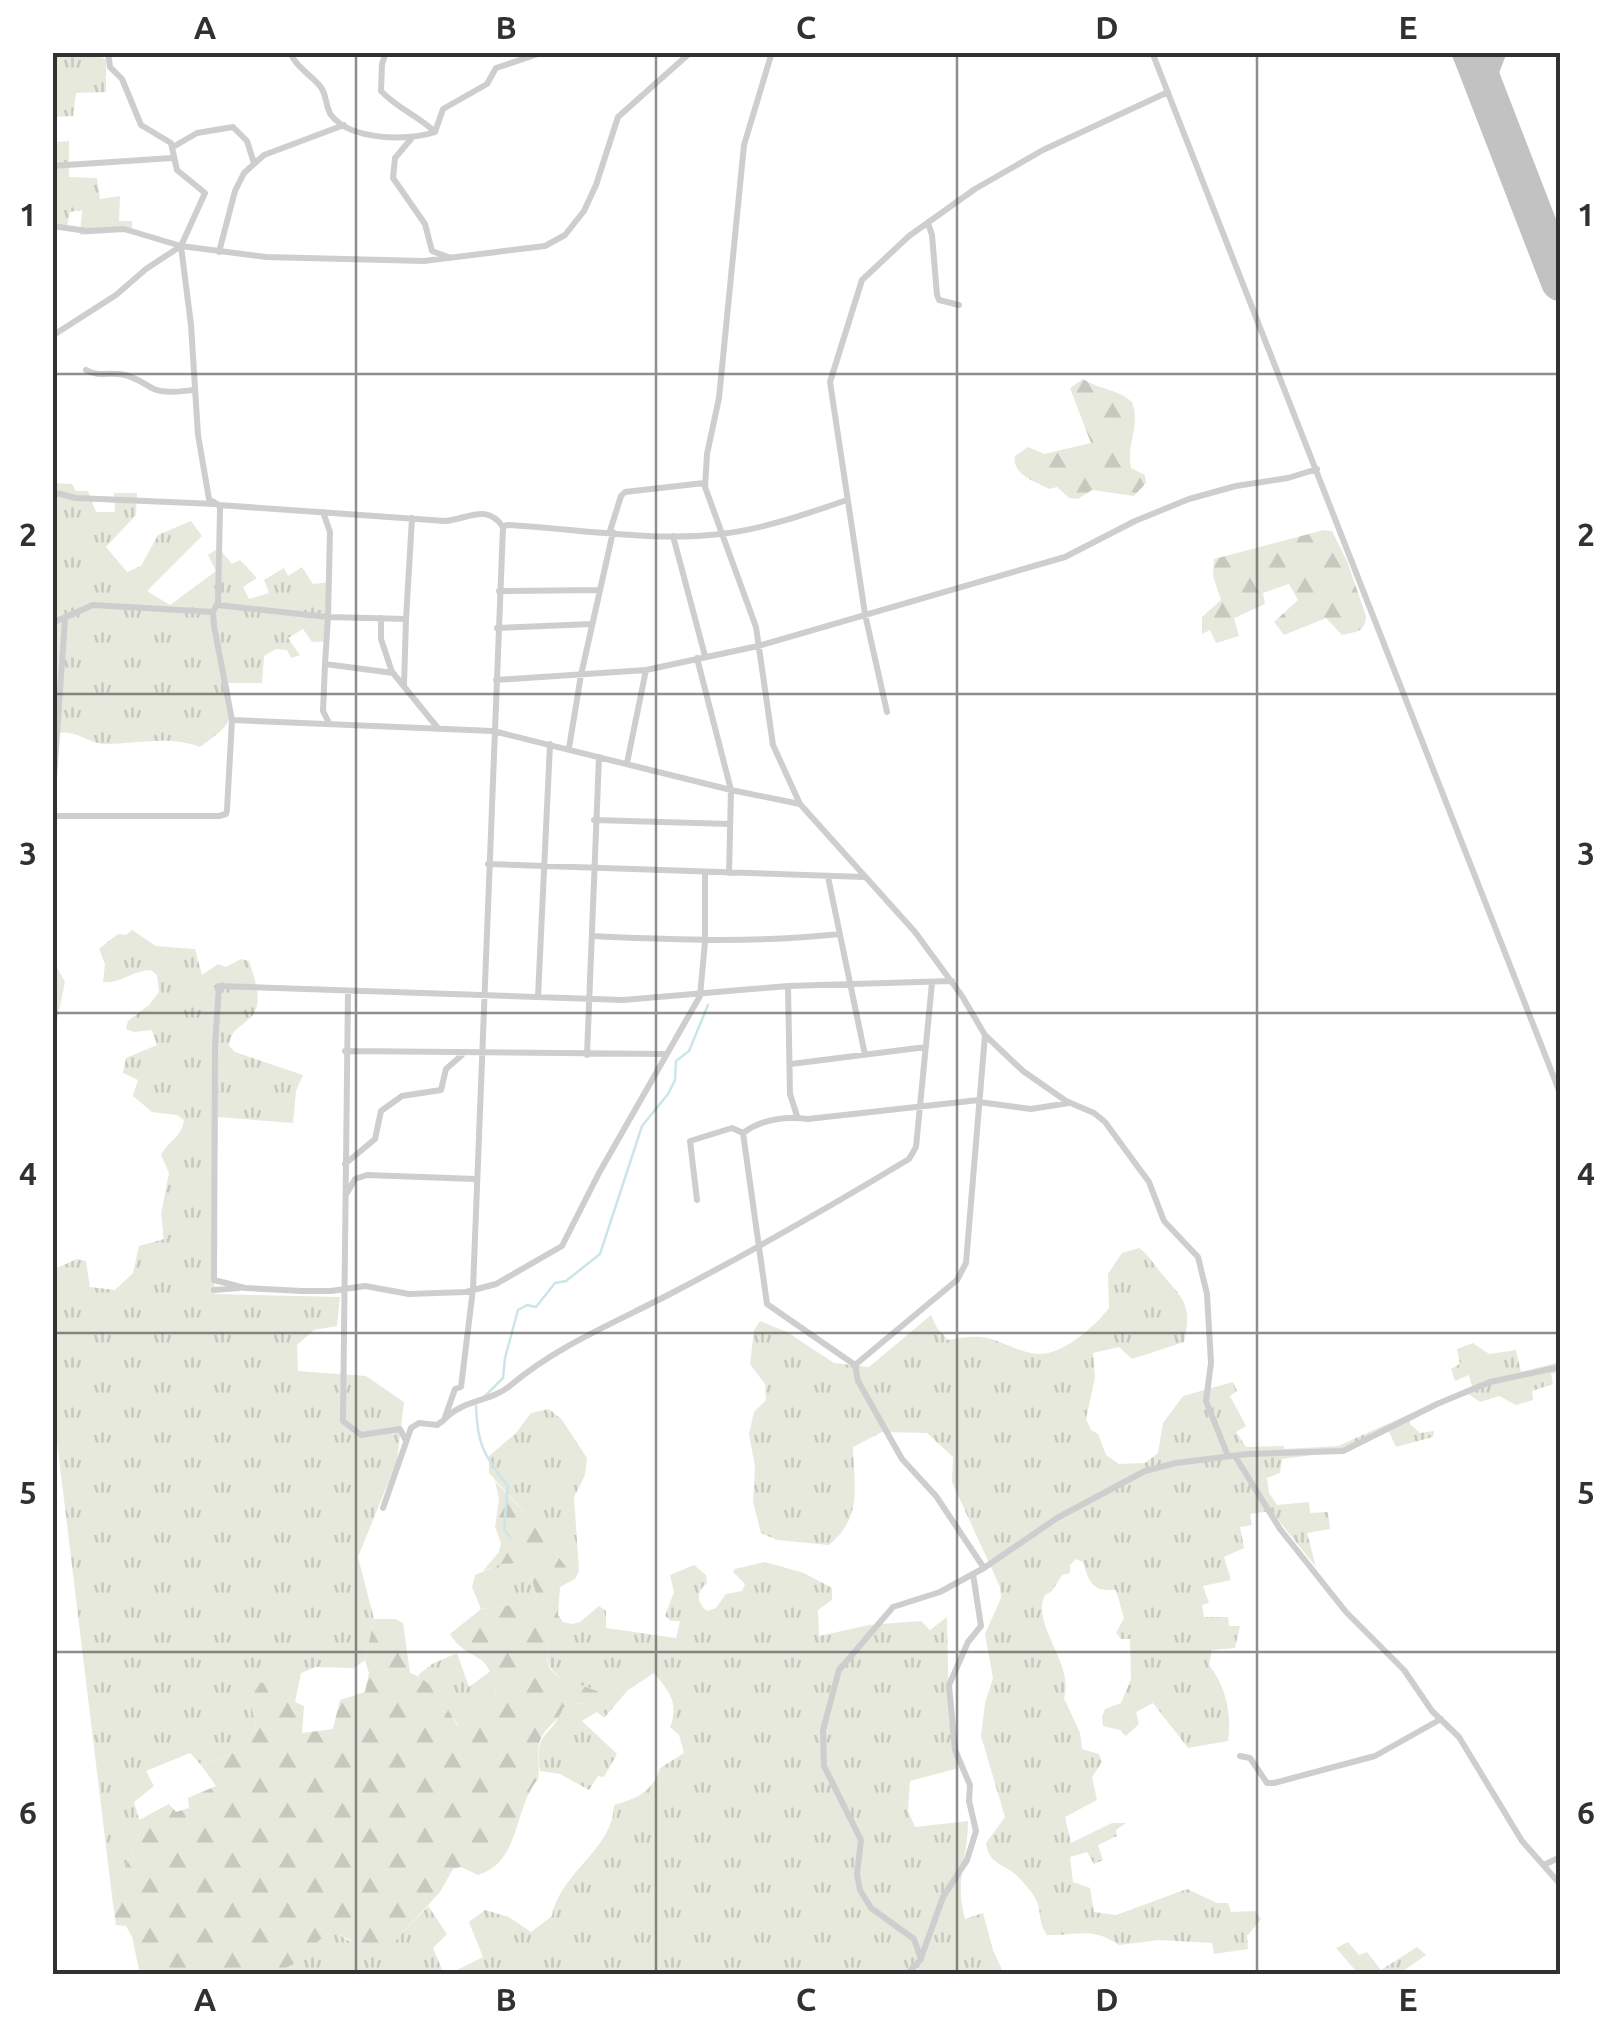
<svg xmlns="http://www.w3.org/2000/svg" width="1613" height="2027" font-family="Ubuntu,sans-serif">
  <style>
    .grass { fill: url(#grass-tufts) }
    .forest { fill: url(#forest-firs) }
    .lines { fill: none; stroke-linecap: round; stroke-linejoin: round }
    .stream { stroke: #cbe5e8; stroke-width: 2.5 }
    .taxiway { stroke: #c2c2c2; stroke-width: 15 }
    .runway { stroke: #c2c2c2; stroke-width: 38 }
    .minor { stroke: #cecece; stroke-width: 6 }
    .grid { fill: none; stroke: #313131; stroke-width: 2.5; stroke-opacity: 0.55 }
    .neatline { fill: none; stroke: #313131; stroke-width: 4 }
    .grid-label { font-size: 32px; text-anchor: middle; font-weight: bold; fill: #313131 }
  </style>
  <defs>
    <pattern id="grass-tufts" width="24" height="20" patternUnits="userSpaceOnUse" patternTransform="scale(2.5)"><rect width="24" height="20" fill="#e7e9dd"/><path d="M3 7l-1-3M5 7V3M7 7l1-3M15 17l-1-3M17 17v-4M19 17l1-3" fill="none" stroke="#c7c8be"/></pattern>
    <pattern id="forest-firs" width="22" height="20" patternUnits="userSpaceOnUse" patternTransform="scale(2.5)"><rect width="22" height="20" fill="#e7e9dd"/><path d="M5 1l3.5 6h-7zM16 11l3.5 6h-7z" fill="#c7c8be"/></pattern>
  </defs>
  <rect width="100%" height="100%" fill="#fff"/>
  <!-- grass -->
  <path class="grass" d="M52,53h35l19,6v33l-30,1 -3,23 -20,1z
    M69,141v36l28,1 3,21 20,-3 -1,25h13v10l-52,4 2,-25 -12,2 -3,14 -14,-1 3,-83z
    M53,483l19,1 4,7h12l8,21h19l-1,-19h23l-1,22 -30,32 21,25 14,-6 17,-31 33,-14 11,15 -55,55 23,14 46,-34 -8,-16 11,-7 13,16 8,-4 17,18 -14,9 6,12 20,-6 -5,-13 20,-12 4,8 14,-9 11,17 17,-2 -1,59 -17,1 -9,-13 -15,9 12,17 -9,3 -4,-8 -11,-1 -12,7 -2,27h-34c8,37 3,42 -28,64 -31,-12 -63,-3 -95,-3 -19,0 -33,-19 -52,-8z
    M132,930l24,16 39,3 7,26 16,-11 8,3 15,-8 8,2c5,17 17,44 0,58 -11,10 -18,11 -20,27l6,6 68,23 -7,16 -3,32 -75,-6 -4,177 126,3 -3,29 -23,4 -17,15 1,26 68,5 38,26 -7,59 -39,96 16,62 -9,41 -11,8 -38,-1 -27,11 -29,5 -10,16 6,27 -14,24 -41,15 -11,-12 -44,18 8,15 -20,16 8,27 -30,67 -59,-487 -1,-139 25,-11 9,2 4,26 25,3 18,-17 6,-27 25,-7 -3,-25 8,-41 -8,-18c7,-14 21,-18 23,-35l-7,-5 -25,-3 -19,-16 5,-16 -15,-7 3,-15 31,-13 -5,-15 -18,2 -8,-3 2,-8 21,-16 10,-13 -2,-17 -6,-5c-17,0 -31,14 -48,12l2,-18 -6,-15 19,-15 8,1z
    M58,969l7,13 -12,58v-70z
    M1139,1248c10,7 15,17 23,26 23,27 30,31 22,68l-52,17 -13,-12 -26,6 2,24 -9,42 5,11 7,4 8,21 13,9 26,-1 13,-10 5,-30 20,-27 50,-14 4,9 -7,5 16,30 -10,6 10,15 38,-1v3l54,-3 134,-60 -3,-11 -14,6 -4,-12 9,-5 -3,-15 16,-6 16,11 27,-4 5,22 39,-10v9l-9,3 2,10 -21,7 1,9 -17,5 -17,-9 -19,6 -13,-9 -57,26v5l10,9 14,-2 -1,6 -37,10 -8,-17 -44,21 -62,8 -2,14 -13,5 2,15 8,12 32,-3 1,11 18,-1 2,17 -23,4 9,34 -45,-56 -21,3 2,11 -12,2 4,21 -20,9 7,23 -28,6 6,17 -7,2 2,12h24l1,9h11l-5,22 -23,2 -3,15c17,21 23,50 19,76l-40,7 -35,-45 -17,9 3,12 -13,12 -6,-6 -17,-4 -1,-9 3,-8 16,-6 10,-24 -1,-40h-9l-5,-6 8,-15 -8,-28c-23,1 -26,-5 -33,-28l-7,-3 -6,6v8l-8,2 -10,16 -7,4c-15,29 30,69 19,103l16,35 2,16 17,5 3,8 -10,15 5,23 -32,17 6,26 41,-20h14l-10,7 1,6 -19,9 5,15 -9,4 -7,-12 -17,5 3,25 17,6 4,24 22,3 71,-26 30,14h11l3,9 24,-1 6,8 -14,17 1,13 -34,5 -2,-11 -53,-3 -40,5c-28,-19 -42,-9 -72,-10 -8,-11 -6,-19 -9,-31 -3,-9 -13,-20 -20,-27 -13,-14 -29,-11 -32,-34l19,-26 -24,-81 4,-33 8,-25 -8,-44 16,-36 -1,-11 -48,-105 1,-25 -26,-24 -45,-1 -29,15c1,39 10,70 -24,98l-52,-5 -16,-7 -8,-31 2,-35 -6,-33 5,-22 12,-12 -1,-16 -15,-20 4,-34 6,-9 27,11 47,31 35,4 62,-52 6,13 11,12c46,-9 44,3 83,13 28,7 63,-26 78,-45l-1,-34 14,-21z
    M549,1409l13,11 25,38 -2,17 -11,22 5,74 -4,8 -43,-58 -43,-48v-17l27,-23 15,-20z
    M765,1562l39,11 28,15v12l-14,10 1,26 50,-11 52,-4 9,9 17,-13 2,101 8,46 -2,5 -45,12 -2,30 7,16 53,-6c0,38 -14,59 -3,98l18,-6 10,37 11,24h-555l34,-17 -14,-35 16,-12 24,7 22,15 21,-16c9,-45 61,-66 62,-111 22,-6 40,-14 46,-37l24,-15 -5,-18 -9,-8c10,-23 -1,-36 -16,-54l-26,17 -24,28 -7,-6 -15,9 35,33 -13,23 -6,-1 -9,14 -29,-16 -20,-3c-7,-43 13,-32 22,-63l8,-4 17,-1 4,-15c-26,-5 -53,-15 -41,-49l16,-5 6,-10 8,-2 19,-16 7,5v17l70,10 4,-17h-9l-6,-5 9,-24 -4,-17 24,-10 12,10 1,8c-11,9 -11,19 0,28l9,-3 10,-14 16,-3 3,-7 -12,-12 2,-3z
    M520,1563l11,13 6,21 -5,6 -51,6 -9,-22 3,-12 26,-11z
    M457,1653l12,34 23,-17 4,25 -9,14 -28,17 -24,-34 -17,-17 14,-11z
    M428,1906l19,28 -14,14 11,26h-184l38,-13 20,-21 16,-9 15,10 45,1z
    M1348,1942l11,13 8,-3 14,18 36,-23 9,8 -27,19h-31l-12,-3 -20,-23z"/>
  <!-- forest -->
  <path class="forest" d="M1083,379c17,11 33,9 49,23 9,25 -6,40 -1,66l14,7 1,8 -12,13 -42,-6 -14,9 -9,-1 -12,-11 -8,2c-15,-8 -37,-14 -34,-33l13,-9 16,7 47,-11 -21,-55z
    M1324,530l8,1 15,30 19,55c0,16 -11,16 -24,19l-16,-17 -42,17 -10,-13 24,-22 -9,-16 -26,9 2,11 -31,14 5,18 -23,7 -6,-13 -8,4v-17l19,-17 -8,-24 1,-17z
    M495,1481l37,40 43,58 -15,8 -2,28 5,7 9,2 -6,10 -16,5c-15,44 26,41 49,53l-12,11 -17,1 -7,4c-4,13 -15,17 -21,28 -8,14 -1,29 -4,43 -25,30 -17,83 -60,96l-17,-8 -8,2 -13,23 -46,50 -36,2 -24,-12c-18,5 -22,21 -37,30 -37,23 -114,13 -157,12l-8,-37 -6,-11 -10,-1 -4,-29 30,-67 -3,-9 30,-16 7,8 13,-4 -1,-10 28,-12 -15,-21 41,-15 14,-24 -6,-27 10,-16 41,-10 -6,29 9,4 -2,27 31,-4 7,-29 25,-8 4,-19 -4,-13 9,-41h21l8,4 7,50c22,6 36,34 48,53l29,-17 9,-14c-6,-49 -28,-31 -46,-61l31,-25 50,-6 6,-6 -6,-21 -11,-13 -19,1 -18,7 16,-19 2,-9 -6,-16 4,-28z"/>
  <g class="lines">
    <!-- stream -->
    <path class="stream" d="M485,1396l18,-18 2,-20 13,-48 9,-5 9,2 19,-24 11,-2 34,-27 42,-128 26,-32 7,-14 1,-19 13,-10 19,-46
      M476,1406c1,38 8,50 32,80l-4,43 7,9"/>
    <!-- taxiway -->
    <path class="taxiway" d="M1459,52l2,6 20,20
      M1485,89l14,-37"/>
    <!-- runway -->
    <path class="runway" d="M1471,52l89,230"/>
    <!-- minor -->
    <path class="minor" d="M290,52c5,14 21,23 30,34 7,8 5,20 11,29 20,26 77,26 104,17l8,-23 44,-25 9,-16 48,-16
      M386,52l-4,12 -1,27c17,18 36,24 54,41
      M772,52l-28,93 -25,253 -12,56 -2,33 51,140 17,118 27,59 115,128 47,64 23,39 -19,228 -9,17 -102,85
      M1152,52l408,1041
      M411,139l-16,19 -2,20 32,46 7,27 16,6
      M173,147l24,-14 36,-6 14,14 7,22
      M52,166l120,-8
      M928,223l4,12 5,60 2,5 20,5
      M52,226l35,5 37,-2 57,17 85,11 158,4 121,-15 20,-11 19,-24 12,-26 22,-68 73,-65
      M219,252l16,-61 9,-18 20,-18 80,-30
      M52,336l64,-41 30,-26 35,-23 24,-53 -28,-23 -6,-27 -30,-18 -19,-46 -12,-12 -2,-15
      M86,370c14,8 24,1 39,5 12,3 19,9 29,14 11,5 28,2 40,1
      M52,492l24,6 139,6
      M219,505l226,16c23,-2 42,-18 58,6l-30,762 -12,98 -6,2 -11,31 -7,5 -18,-2 -8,5 -28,80
      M503,527l4,-2c70,4 145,17 214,9 43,-5 85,-20 126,-34
      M610,531l11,-35 4,-4 79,-9
      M673,536l32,120
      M499,591l101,-1
      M218,605l110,12 2,-85 -7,-20
      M381,618v21l11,33
      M52,623l41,-18 120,7
      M497,628l95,-4
      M697,658l34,132 -2,83
      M325,664l3,-47 78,2 6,-101
      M496,680l150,-10 112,-24 307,-89 70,-36 54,-22 47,-13 52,-8 29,-9
      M404,686l2,-67
      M887,712l-22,-98 -35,-232 32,-102 47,-44 66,-47 68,-39 125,-58
      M232,720l261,11 238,59 69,14
      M329,723l-6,-12 2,-47 68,9 44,54
      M569,748l12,-73 32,-143
      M627,763l19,-93
      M52,806l13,-187
      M52,816h167l7,-2 1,-4 5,-90 -18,-94 -1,-14 5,-10 2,-93 -1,-4 -10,-6 -11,-64 -7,-110 -10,-79
      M594,820l136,4
      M488,864l376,13
      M705,872v70l-5,54 -101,177 -37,73 -66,38 -30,8 -57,2 -44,-8 -34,5h-29l-57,-3 -31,-8 1,-234 4,-60 404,14 165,-14 164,-5
      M828,877l37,178
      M592,936c85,4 163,7 248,-2
      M788,986l2,108 7,22
      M348,991l-5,430 18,14 39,-6 5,10
      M538,997l12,-253
      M986,1036l37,35 43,30 28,12 11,9 44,60 15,39 34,36 9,37 4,69 -5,38 22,55
      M345,1051l319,3
      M587,1055l12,-298
      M791,1064l135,-17
      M979,1100l-171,19c-23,-3 -46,0 -65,14l24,171 88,61 3,16 44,78 34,37 48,72
      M979,1102l52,7 38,-6
      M345,1164l30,-25 6,-28 21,-15 39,-6 5,-21 16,-14
      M347,1193l8,-14 12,-4 108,4
      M697,1200l-7,-59 42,-13 11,5
      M214,1290l25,-2
      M446,1418c19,-19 45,-16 65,-33 46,-39 105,-63 159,-91 81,-42 161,-88 239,-135l7,-12 16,-164
      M1235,1456l45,73 66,83 58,58 28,41 27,26 63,104 38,43
      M1240,1756l10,2 17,25h7l101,-27 66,-37
      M1544,1865l16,-8
      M921,1958l22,-61 24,-37 9,-29 -7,-30 1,-16 -15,-35 -6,-65 19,-43 13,-16 -8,-52
      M907,1974l14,-15 -7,-20 -43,-31 -11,-18 -3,-16 4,-34 -37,-74 -1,-36 16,-60 54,-63 47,-15 44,-24 73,-50 88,-47 31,-8 72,-9 95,-3 94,-47 53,-22 70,-15"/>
  </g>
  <!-- grid -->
  <path class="grid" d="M356,52v1922M656,52v1922M957,52v1922M1257,52v1922M52,374h1508M52,694h1508M52,1013h1508M52,1333h1508M52,1652h1508"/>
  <!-- border -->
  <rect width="1613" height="2027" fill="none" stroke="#ffffff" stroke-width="110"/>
  <rect x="55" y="55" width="1503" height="1917" class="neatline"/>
  <g class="grid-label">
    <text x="205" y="39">A</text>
    <text x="506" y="39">B</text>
    <text x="806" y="39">C</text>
    <text x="1107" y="39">D</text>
    <text x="1408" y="39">E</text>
    <text x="28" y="226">1</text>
    <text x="1586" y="226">1</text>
    <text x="28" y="546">2</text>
    <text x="1586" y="546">2</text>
    <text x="28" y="865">3</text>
    <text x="1586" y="865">3</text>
    <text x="28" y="1185">4</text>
    <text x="1586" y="1185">4</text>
    <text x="28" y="1504">5</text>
    <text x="1586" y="1504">5</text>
    <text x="28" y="1824">6</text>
    <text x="1586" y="1824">6</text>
    <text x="205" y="2011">A</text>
    <text x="506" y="2011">B</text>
    <text x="806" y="2011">C</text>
    <text x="1107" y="2011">D</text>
    <text x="1408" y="2011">E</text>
  </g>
</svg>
